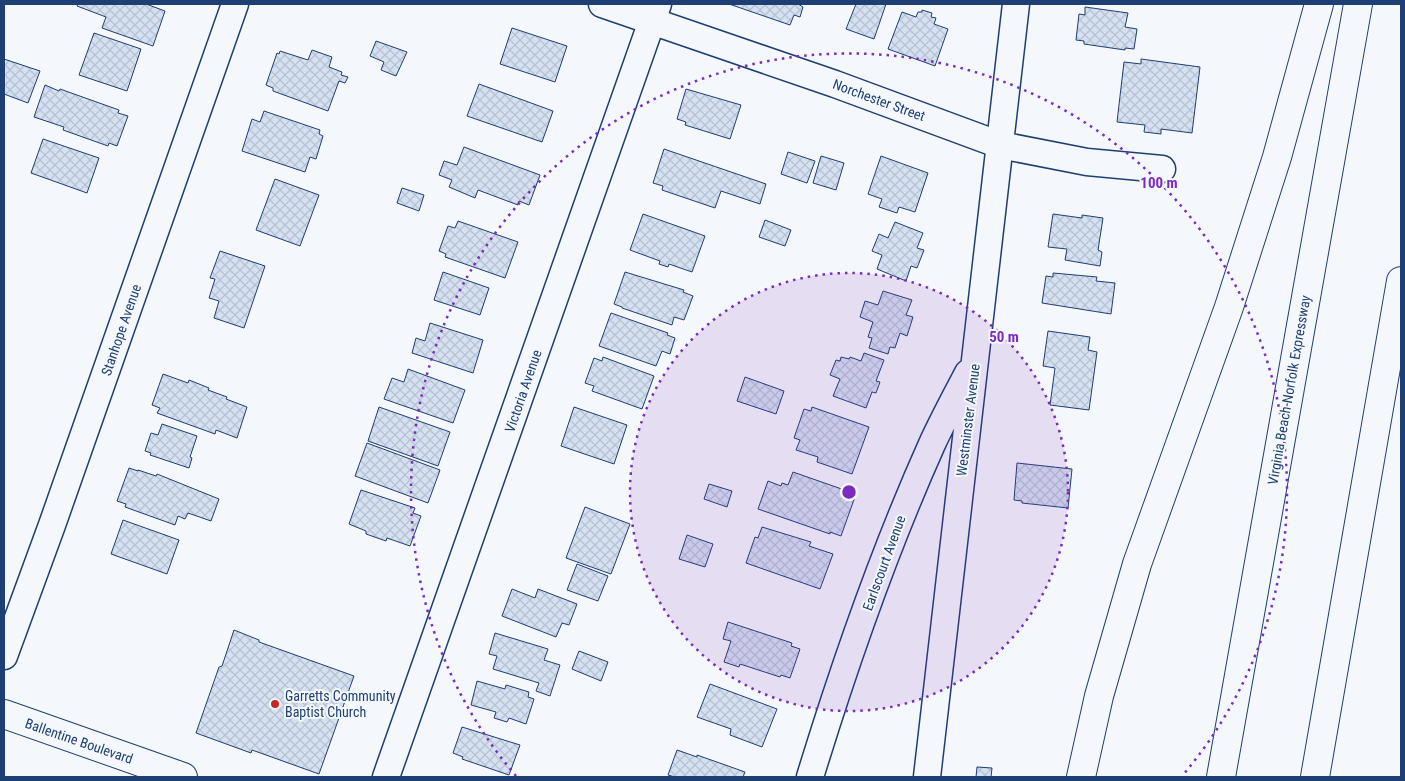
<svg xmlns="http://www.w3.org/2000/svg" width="1405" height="781" font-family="'Roboto Condensed',sans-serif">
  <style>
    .building { fill: url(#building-cross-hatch); stroke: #1d3f73 }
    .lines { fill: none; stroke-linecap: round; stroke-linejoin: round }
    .street-casing { stroke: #1d3f73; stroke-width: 29 }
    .secondary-casing { stroke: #1d3f73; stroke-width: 30 }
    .highway-casing { stroke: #1d3f73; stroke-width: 30 }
    .street { stroke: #f4f7fb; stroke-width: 26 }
    .secondary { stroke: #f4f7fb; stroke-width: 28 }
    .highway { stroke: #f4f7fb; stroke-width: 28 }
    .ring { fill: none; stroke: #7b2cbf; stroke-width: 2.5; stroke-dasharray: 2.5 5 }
    .poi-dot { fill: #c62828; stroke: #f4f7fb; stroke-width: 2 }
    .labels { text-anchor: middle; stroke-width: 4; stroke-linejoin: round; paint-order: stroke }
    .street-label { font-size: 14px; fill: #1d3f73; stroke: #f4f7fb }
    .poi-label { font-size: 14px; fill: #1d3f73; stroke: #f4f7fb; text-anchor: start }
    .centre { fill: #7b2cbf; stroke: #f4f7fb; stroke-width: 2.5 }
    .ring-label { font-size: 15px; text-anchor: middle; font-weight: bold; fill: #7b2cbf; stroke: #f4f7fb; stroke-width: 4; stroke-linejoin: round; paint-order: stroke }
  </style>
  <defs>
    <pattern id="building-cross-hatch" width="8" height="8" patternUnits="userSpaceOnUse" patternTransform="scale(1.25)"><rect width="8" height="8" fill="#d5e0f0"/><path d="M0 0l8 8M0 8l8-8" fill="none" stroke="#b6c1d1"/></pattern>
  </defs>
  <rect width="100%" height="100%" fill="#f4f7fb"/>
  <!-- building -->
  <path class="building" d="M78,4h68l19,7 -12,35 -51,-18 4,-11 -29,-11z
    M729,4h69l5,3 -3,10 -6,-2 -4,10z
    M856,4h30l-12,35 -28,-10z
    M1085,7l43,6 -3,14 12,2 -3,20 -9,-1v2l-41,-6v-3l-8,-1 3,-26 6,1z
    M922,10l10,3 -1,4 5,1 -2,6 14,5 -13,37 -47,-17 14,-37 14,5 2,-5h4z
    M512,28l55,18 -12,36 -55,-18z
    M94,33l47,16 -14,42 -48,-16z
    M376,41l31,11 -11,24 -15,-6 3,-8 -14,-6z
    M312,50l20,7 -3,10 13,5 -1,3 7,2 -3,6 -6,-2 -11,30 -55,-20v-3l-7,-3 11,-32 2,1 1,-3 28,9z
    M4,59l36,12 -12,32 -24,-9z
    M1141,59l59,8 -8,66 -31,-4v5l-17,-2 1,-7 -28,-3 7,-60 17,2z
    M479,84l74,27 -11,31 -75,-26z
    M45,85l14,6 1,-2 59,21 -1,3 10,3 -11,30 -8,-3 -1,3 -45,-16 1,-3 -30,-10z
    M686,89l55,16 -11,34 -45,-14 1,-3 -9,-3z
    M264,111l56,19 -1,4 4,2 -7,23 -6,-2 -5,15 -63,-21 10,-32 8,3z
    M43,139l56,19 -12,35 -56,-20z
    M464,147l76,28 -11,30 -10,-4 -1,4 -40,-15 -3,8 -26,-11 3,-7 -13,-5 5,-14 13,4z
    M664,149l102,35 -6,20 -39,-13 -6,17 -53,-18 1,-4 -10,-3z
    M788,152l27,9 -8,22 -26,-9z
    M821,156l23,7 -8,27 -23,-7z
    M881,156l47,17 -13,39 -16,-5 -2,6 -18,-6 3,-8 -14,-5z
    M275,179l44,16 -19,51 -44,-16z
    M402,188l22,7 -5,16 -22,-8z
    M643,214l62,22 -13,36 -23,-8 -1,3 -9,-3 1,-3 -30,-11z
    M1053,214l29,4v-3l21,3 -5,32 4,2 -2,14 -35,-6 2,-11 -19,-2z
    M765,220l26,10 -6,16 -26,-9z
    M458,221l60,21 -13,36 -60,-21 1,-3 -7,-3 9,-25 7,2z
    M895,222l28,11 -6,15 7,2 -7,18 -6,-2 -5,15 -29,-12 5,-14 -10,-4 7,-17 9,4z
    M220,251l45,15 -21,62 -30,-10 5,-17 -10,-3 6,-19 -5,-1z
    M443,272l46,16 -9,27 -46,-15z
    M625,272l59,18 -1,2 10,4 -9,24 -10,-3 -2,8 -50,-17v-1l-8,-3z
    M1053,273l44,4 -1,4 19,2 -4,31 -69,-11 4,-27 7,1z
    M883,291l29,9 -6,15 7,2 -6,19 -7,-3 -5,15 -5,-1 -2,7 -19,-6 3,-10 -4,-1 5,-15 -13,-5 5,-16 13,4z
    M611,313l57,20 -1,2 8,3 -5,16 -8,-3 -6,15 -57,-20z
    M430,323l53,17 -10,33 -61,-20 4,-15 9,3z
    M1048,331l42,6 -2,13 9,2 -8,58 -39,-5 5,-37 -12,-2z
    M864,353l20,7 -8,21 4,1 -4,11 -4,-1 -6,16 -33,-12 7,-17 -10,-4 6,-15 4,1 1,-4 8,2 1,-2 11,4z
    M603,357l51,19 -12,33 -50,-18 2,-5 -9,-3 9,-25 8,3z
    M408,369l57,21 -12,33 -69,-24 8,-21 12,4z
    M163,374l25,9 1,-3 20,8 -1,2 19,7 -1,2 21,8 -10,31 -21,-8 -1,4 -58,-21 3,-5 -8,-3z
    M745,377l39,14 -8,23 -39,-13z
    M379,407l71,25 -12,34 -70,-25z
    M574,407l53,18 -13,39 -53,-18z
    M812,407l57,20 -17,47 -35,-12 1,-5 -22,-7 4,-10 -6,-2 10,-29 7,2z
    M162,424l35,12 -7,21 2,1 -3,10 -39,-13 1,-2 -6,-2 6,-18 7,2z
    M367,443l73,27 -12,33 -73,-27z
    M1017,463l55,6 -4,39 -46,-5v-2l-8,-1z
    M129,468l9,3v-1l18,6 1,-2 62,25 -8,22 -23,-8 -3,6 -7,-3 -3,9 -50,-18 1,-3 -9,-3z
    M793,472l63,22 -15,42 -11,-4v2l-72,-25 10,-28 13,5 1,-3 6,2z
    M709,484l23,7 -5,16 -23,-8z
    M361,490l54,18 -2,5 8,3 -11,30 -23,-8 -1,3 -20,-7v-3l-17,-7z
    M585,507l45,17 -19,50 -45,-16z
    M123,520l56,20 -12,34 -56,-20z
    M762,527l49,15 -2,4 24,8 -13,35 -74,-26 9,-26 3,1z
    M687,535l26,9 -8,23 -26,-8z
    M577,564l31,12 -10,25 -31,-11z
    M512,589l23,9 3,-9 39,15 -8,21 -7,-2 -6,14 -54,-21z
    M728,622l64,21 -1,3 9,3 -10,29 -9,-3 -1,2 -40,-13 -1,3 -15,-5 7,-21 -8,-2z
    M234,630l25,10v2l95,34 -35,98 -67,-24 -1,3 -55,-20 23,-66 3,-1z
    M495,633l53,16 -4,11 16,5 -10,31 -14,-5 3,-8 -46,-14 4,-13 -8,-2z
    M579,651l29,11 -7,19 -29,-12z
    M477,681l28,8 1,-4 23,7 -1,5 6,2 -8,25 -17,-6 -2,4 -13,-4 2,-6 -25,-7z
    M710,684l67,25 -15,38 -32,-12 1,-6 -34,-12z
    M462,727l58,18 -11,30 -47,-16 1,-2 -10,-4z
    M677,750l20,7v-2l48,17 -2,5h-68l-7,-2z
    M977,767l15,1 -1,9h-15z"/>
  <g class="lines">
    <!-- street casing -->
    <g class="street-casing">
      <path id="street" d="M602,4l233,80 165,61 87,17 75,7
        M4,656l48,-131 183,-521
        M386,777l272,-773
        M810,777c34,-111 74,-226 122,-333 11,-24 24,-48 36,-71
        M927,777l89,-773"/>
    </g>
    <!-- secondary casing -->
    <g class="secondary-casing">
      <path id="secondary" d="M4,714l179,63"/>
    </g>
    <!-- highway casing -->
    <g class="highway-casing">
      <path id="highway" d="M1081,777l18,-81 38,-132 92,-257 48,-150 42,-153
        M1221,777l137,-773
        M1315,777l86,-496"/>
    </g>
    <!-- street -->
    <use href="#street" class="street"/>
    <!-- secondary -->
    <use href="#secondary" class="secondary"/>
    <!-- highway -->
    <use href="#highway" class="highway"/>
  </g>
  <!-- distance rings -->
  <circle cx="849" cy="492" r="219" fill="#7b2cbf" fill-opacity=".12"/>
  <g class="ring">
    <circle cx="849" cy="492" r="219"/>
    <path d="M516 776A438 438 0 1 1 1182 776"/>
  </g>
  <!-- markers -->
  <circle class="poi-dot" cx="275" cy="704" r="5"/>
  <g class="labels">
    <!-- street labels -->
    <g class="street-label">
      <text transform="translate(879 100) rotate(20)" y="5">Norchester Street</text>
      <text transform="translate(121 330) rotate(-71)" y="5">Stanhope Avenue</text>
      <text transform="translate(1289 390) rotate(-80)" y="5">Virginia Beach-Norfolk Expressway</text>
      <text transform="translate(523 391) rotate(-71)" y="5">Victoria Avenue</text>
      <text transform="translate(968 420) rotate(-83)" y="5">Westminster Avenue</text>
      <text transform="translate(884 563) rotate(-70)" y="5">Earlscourt Avenue</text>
      <text transform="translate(79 741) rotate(19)" y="5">Ballentine Boulevard</text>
    </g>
    <!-- poi labels -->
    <g class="poi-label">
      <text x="285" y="701">Garretts Community<tspan x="285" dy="16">Baptist Church</tspan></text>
    </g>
  </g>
  <circle cx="849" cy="492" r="8" class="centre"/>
  <g class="ring-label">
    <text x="1159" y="188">100 m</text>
    <text x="1004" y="342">50 m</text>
  </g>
  <!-- border -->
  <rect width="1405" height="781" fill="none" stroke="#1d3f73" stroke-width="10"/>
</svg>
